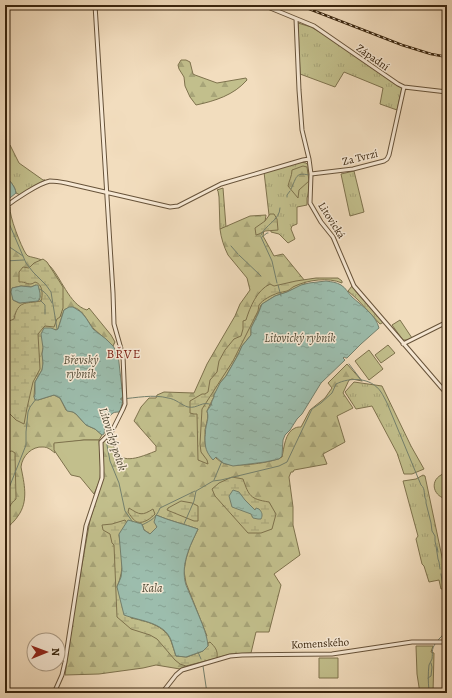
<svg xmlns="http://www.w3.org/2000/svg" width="452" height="698" font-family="Alegreya,serif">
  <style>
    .grass { fill: url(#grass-tufts); stroke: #7e724d }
    .forest { fill: url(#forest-firs); stroke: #7e724d; fill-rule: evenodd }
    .wetland { fill: url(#wetland-marsh); stroke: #7e724d }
    .park { fill: #c2bf8c; stroke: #7e724d }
    .water { fill: url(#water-ripples); stroke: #74806d }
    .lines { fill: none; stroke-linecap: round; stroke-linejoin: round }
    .stream { stroke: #74806d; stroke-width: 1 }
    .tertiary-casing { stroke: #67533a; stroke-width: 5 }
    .tertiary { stroke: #f7e9d5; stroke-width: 3 }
    .rail-casing { stroke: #39250e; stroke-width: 2.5 }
    .rail { stroke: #f7e9d5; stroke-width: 1; stroke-dasharray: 3; stroke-linecap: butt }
    .labels { text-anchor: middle; stroke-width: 3; stroke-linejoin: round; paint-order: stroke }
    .street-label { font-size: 11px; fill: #39250e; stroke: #f7e9d5 }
    .water-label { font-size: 12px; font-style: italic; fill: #524b36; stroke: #f7e9d5 }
    .quarter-label { font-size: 13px; letter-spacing: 1px; fill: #7a1f14; stroke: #f7e9d5 }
  </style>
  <defs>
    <pattern id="grass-tufts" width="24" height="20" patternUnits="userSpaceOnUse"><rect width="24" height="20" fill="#c2bf8c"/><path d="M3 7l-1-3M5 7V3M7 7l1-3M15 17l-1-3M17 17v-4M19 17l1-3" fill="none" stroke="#a7a478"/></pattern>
    <pattern id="forest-firs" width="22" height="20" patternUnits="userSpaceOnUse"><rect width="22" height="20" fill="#c2bf8c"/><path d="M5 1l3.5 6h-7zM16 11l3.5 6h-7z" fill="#a7a478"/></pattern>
    <pattern id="wetland-marsh" width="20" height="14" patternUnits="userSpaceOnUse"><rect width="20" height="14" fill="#c2bf8c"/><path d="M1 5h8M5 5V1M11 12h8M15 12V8" fill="none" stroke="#a7a478"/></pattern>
    <pattern id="water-ripples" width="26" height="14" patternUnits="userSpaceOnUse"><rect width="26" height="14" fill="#9cbdad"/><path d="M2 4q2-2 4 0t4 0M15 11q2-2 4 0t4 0" fill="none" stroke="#87a294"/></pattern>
  </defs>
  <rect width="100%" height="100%" fill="#f2ddbe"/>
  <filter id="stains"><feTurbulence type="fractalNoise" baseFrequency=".005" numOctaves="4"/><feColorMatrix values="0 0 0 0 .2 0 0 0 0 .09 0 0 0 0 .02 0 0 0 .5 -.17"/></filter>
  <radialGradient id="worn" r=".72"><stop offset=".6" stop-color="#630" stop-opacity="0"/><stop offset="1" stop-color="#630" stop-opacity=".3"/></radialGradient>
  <!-- grass -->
  <path class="grass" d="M298,23l13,4 12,7 72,50 7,4 -5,22 -17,-6 3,-16 -39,-16 -9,15 -35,-13z
    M5,140l5,5 9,18 24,17h2l-25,15 -4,-2c-1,-7 -6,-12 -11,-17z
    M301,162l5,1 2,2 2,14 -2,16 -1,3v7l-10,2v17l-5,2 -1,3 4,10 -7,4 -9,-9 -8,-2 -7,-60z
    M354,171l10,41 -14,4 -9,-42z
    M223,188l3,39 -6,2 -1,-32 -1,-6 -1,-1z
    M352,286l6,8 26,28 -4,2 -23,-25 -9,-8z
    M354,382l28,4 29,60 13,23 -12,5h-8l-7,-21 -25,-47 -16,3 -11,-17z
    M423,475l2,1 21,100 -2,4 1,8 -4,1 -2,-9 -10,2 -5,-16 -2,-2 -6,-25 2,-3 -15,-55 13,-2z"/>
  <!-- forest -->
  <path class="forest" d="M181,60h5l4,2 3,12 2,1 22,8 29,-5 1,2c-13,15 -32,21 -51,25l-6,-8 -5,-11 -1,-9 -5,-8 -1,-4z
    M303,166l4,1 2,14 -10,9 -1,8 -10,-12c1,-5 4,-10 4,-16z
    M10,207c-1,9 11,39 16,47l2,2c6,2 16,3 20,8 13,12 21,41 39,46l2,-2 22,27 4,7 -2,4c-6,-6 -13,-11 -19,-17 -8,-8 -14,-29 -30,-19l-6,19 -2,1 -1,-1 -12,19 -1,6 1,5v7l-1,4 -7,12 -1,15 4,3 16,-5 6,3 6,12 7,2 3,2 10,11 9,4 7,6 -3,5h-15l-30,4 1,9c-4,-3 -7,-6 -12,-6 -11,-1 -21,9 -22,20 3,16 8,34 -3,49 -3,5 -9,10 -13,14v-319zM36,285l-2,16 -15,2 -6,-3 -1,-12 9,-2 10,1z
    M266,215l-3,21 11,20 9,-2 22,27v3l-18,8 -12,4 -14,9 -3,9 -7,14v7l-9,11 -4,9 -12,21 -6,7 -1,4 -5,8v2c-1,1 -6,12 -7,14 2,7 -1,13 -2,19 0,2 0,12 0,13 1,6 6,12 8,17l2,-3c3,3 7,6 11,7 11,3 46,-1 56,-7 2,-9 3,-25 13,-29 2,-1 4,-1 6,-1l9,-17 15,-12 7,-10 -4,-5 19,-19 15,17 -10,-2 -3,1 -6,13 10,15 -16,8 8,26 -22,12 4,10 -33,6 -1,2h-2l-2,5 4,30v18l7,30 -26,19 7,11 -12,47h-13l-5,21 -20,1 -45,12 -6,3 -24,-4 -13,3 -44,6 -34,1 10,-71 15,-84 13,-42 -1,-36 8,-4c2,5 4,10 7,15 8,12 28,2 39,-2v-5l-22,-25 7,-14 8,-9h7l1,-3 7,-3 30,1 13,-29 28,-48 5,-12 10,-14 -3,-12 -19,-23c-4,-8 -7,-17 -8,-26l30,-13zM156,515c14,6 28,9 42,14l-8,17 -4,13 -2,12 2,12 21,53 -83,-21 -7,-28 25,-63 2,6 6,4 7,-7z"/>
  <!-- wetland -->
  <path class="wetland" d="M270,214h4l3,5 1,11 -13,1 -6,3 -3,1 -1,-7 10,-7z
    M43,259l4,3 16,25v21l-3,9 -3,2 -3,8 -9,-1 -2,2 -5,6 2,35 -7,13 -6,26 -3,16 -8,-4 -7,-7 -2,-86 2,-6 5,-2c4,-19 11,-15 27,-18 2,-6 2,-17 -6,-19 -6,5 -9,-1 -16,0v-10l4,-5 6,1 5,-5z
    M316,278h22l4,3v2c-14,-6 -34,-3 -47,3 -3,1 -5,4 -8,5 -3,1 -6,1 -9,2 -6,2 -16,7 -19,12 0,2 -1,4 -1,6l-25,50 -31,48 -2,35 1,8 6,8 1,4 -10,-4 -1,-46h-3l-4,-1v-12l12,-7h3l3,-2 2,-12 7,-8 2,-11 6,-11 9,-11 7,-3 2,-7v-8l3,-1c4,-13 11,-30 24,-36l4,2 22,-5z
    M12,451l3,2 1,46c-6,5 -8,10 -9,17l-2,-1v-62l1,-1z
    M232,477l11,2c6,17 7,20 26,23l7,12 -4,15 -11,4h-13l-33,-37 -3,-7 7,-6z
    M181,501l11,2 6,3v15h-4l-27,-11 1,-2z
    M129,508c11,7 13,8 24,1l2,5c-4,4 -11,10 -18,8 -3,-1 -7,-7 -9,-10z
    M125,520l2,3 -8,12c3,19 6,33 -2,52l14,31c14,3 34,7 40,23 2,5 3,10 5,15l11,1 16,-6 5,-5v-3l2,-1c5,5 8,8 7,16l-31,8 -6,-2 -5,-4 -18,-21 -7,-4 -19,-6 -14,-12 -3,-72 -2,-2 -2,-9 -7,-4 -1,-5 10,-1z"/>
  <!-- park -->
  <path class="park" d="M400,320l12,18 -4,2h-5l-11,-15z
    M388,345l7,8 -14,10 -6,-8z
    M369,350l14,19 -14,11 -14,-19z
    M84,440h15l2,28 -1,12 -6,14 -14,-17 -9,-2 -17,-25v-7z
    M447,473v26c-13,-2 -18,-17 -6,-24 1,-1 5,-2 6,-2z
    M416,646h17l-2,6 3,1 -1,40h-13l-1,-6 -2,-13z
    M319,658h19v20h-19z"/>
  <!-- water -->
  <path class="water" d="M5,176c5,5 10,10 11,17l-11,9z
    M326,281c6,1 10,1 15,4 5,3 7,8 11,12 10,9 24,18 27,31l-18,16 -14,14h-1l-2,-1 -1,1 2,2 -24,23 -19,31 -5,5 -7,11 -5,5 -2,5 -1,16 -3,3 -14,3 -32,4 -10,-3 -7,-6 -3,3c-7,-8 -8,-12 -8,-23 1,-4 0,-6 1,-10 1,-5 3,-10 1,-16l4,-6 1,-4 2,-4v-2l6,-12 6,-7 12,-21 4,-9 9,-11v-7l7,-14 4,-10 13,-8 12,-4 14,-7 8,-2z
    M36,285h2l2,8v5l-2,3 -18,2 -7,-3 -2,-8 1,-4 9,-2 10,1z
    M69,307h4l8,5 5,6 7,11 13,10 7,7 5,8 5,44h-2v2h2l-3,12c-3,0 -5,0 -7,1 -6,4 -8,14 -9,21l-2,1 -7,-6 -9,-4 -10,-11 -3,-2 -6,-1 -7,-13 -6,-3 -16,5h-3l-1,-3 1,-3v-12l7,-12 1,-7 -1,-9 1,-6 -2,-14 3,-6h7l5,2 2,-1 6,-19z
    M233,490l6,2 6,8 10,10 1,-2 3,1c3,3 4,6 2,10h-3l-5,-1 -2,-4 -19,-7 -3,-11z
    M156,515c14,6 28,9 42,14 -8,17 -18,36 -12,56 4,10 9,21 13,31 4,10 8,19 9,30l-5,5 -17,6 -10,-1c-2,-5 -3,-11 -5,-16 -7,-18 -31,-19 -47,-25l-7,-28 4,-10 1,-8 -3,-35 9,-14 14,4 2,6 6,4 7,-7 -3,-5z"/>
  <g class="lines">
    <!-- stream -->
    <path class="stream" d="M313,176l7,-2
      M291,189c6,-12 4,-17 18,-14
      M287,197v-2l3,-4
      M5,214l21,49 7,9 13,13 5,7 6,37
      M261,235c4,-10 19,-15 19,-27
      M261,237l11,24 5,22
      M262,237l5,-4h1
      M5,244l18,12
      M231,246l7,8
      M239,255l22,21
      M5,261l19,-1
      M278,285l3,11
      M39,289c6,2 10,8 13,14
      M39,299l6,6v9
      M349,364l13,17
      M121,399c15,-1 32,-5 47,-1 8,1 13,7 20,9 10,2 14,-7 24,-2
      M106,440l4,21 9,22 6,28 7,10
      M214,480l8,-19
      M5,498l21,-53v-13l2,-20 2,-5 6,-8
      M184,524l10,-23 2,-10 17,-10 8,-1 58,-14 8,-4 25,-53 9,-6 11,-10 4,-9c14,-7 35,-7 45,8 2,3 4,7 6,11l34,82c5,4 2,10 5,15v3l5,20 1,8 3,5v5l1,5 2,13 1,3 1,7
      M142,525c10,-5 14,-7 18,-17l35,-17
      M437,547l1,5
      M441,574l5,32 1,19
      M443,634l4,-3v-2
      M437,641l5,-5 5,-9
      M198,652l3,7
      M203,666l4,27
      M428,678l3,-2 1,-9 -1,-4
      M428,693l1,-3c-1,-8 -1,-17 0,-25 1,-2 2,-4 3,-6 1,-7 -1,-9 3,-15"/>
    <!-- tertiary casing -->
    <g class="tertiary-casing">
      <path id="tertiary" d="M263,5l51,21 84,58 6,3 43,5
        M296,19l3,71 3,40 7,29 2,15 -1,29 11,19 12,15 21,49 93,108
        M311,174l42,-5 31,-8 3,-2 2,-4 15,-68
        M5,207c9,-7 34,-24 45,-26 6,0 11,1 16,2l104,24 8,-1 43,-22 82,-24 6,-1
        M403,344l44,-22
        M54,693l8,-18 3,-13 21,-136 16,-48v-10l-1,-26 11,-11 11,-22 2,-5 -2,-48 -9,-32 -1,-31 -18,-288
        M162,693l14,-18 6,-5 48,-14 12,-1 90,-1 80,-12h35"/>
    </g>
    <!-- tertiary -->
    <use href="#tertiary" class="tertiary"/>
    <!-- rail casing -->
    <g class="rail-casing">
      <path id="rail" d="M299,5l103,40 29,9 16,3"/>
    </g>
    <!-- rail -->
    <use href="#rail" class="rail"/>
  </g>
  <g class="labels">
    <!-- street labels -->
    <g class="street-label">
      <text transform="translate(373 57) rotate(35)" y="4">Západní</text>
      <text transform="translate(360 157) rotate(-14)" y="4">Za Tvrzí</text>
      <text transform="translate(332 220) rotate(58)" y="4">Litovická</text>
      <text transform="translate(320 643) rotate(-3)" y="4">Komenského</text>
    </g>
    <!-- water labels -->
    <g class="water-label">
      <text x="300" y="342">Litovický rybník</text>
      <text x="81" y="364">Břevský<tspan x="81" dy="14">rybník</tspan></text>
      <text transform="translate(113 439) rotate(72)" y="4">Litovický potok</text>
      <text x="152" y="592">Kala</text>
    </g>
    <!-- quarter labels -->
    <g class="quarter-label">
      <text x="124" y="358">BŘVE</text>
    </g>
  </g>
  <!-- margin -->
  <rect width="452" height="698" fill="none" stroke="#f2ddbe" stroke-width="20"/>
  <rect x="6" y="6" width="440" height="686" fill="none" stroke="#39250e" stroke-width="2"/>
  <rect x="10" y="10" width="432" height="678" fill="none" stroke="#39250e"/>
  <!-- north arrow -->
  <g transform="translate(46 652) rotate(89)"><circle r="19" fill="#f7e9d5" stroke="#ab9b85"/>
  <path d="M0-3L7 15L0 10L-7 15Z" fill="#8f2418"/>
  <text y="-6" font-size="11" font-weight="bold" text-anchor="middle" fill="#39250e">N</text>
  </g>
  <rect width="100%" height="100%" filter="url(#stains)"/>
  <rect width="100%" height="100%" fill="url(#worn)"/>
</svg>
